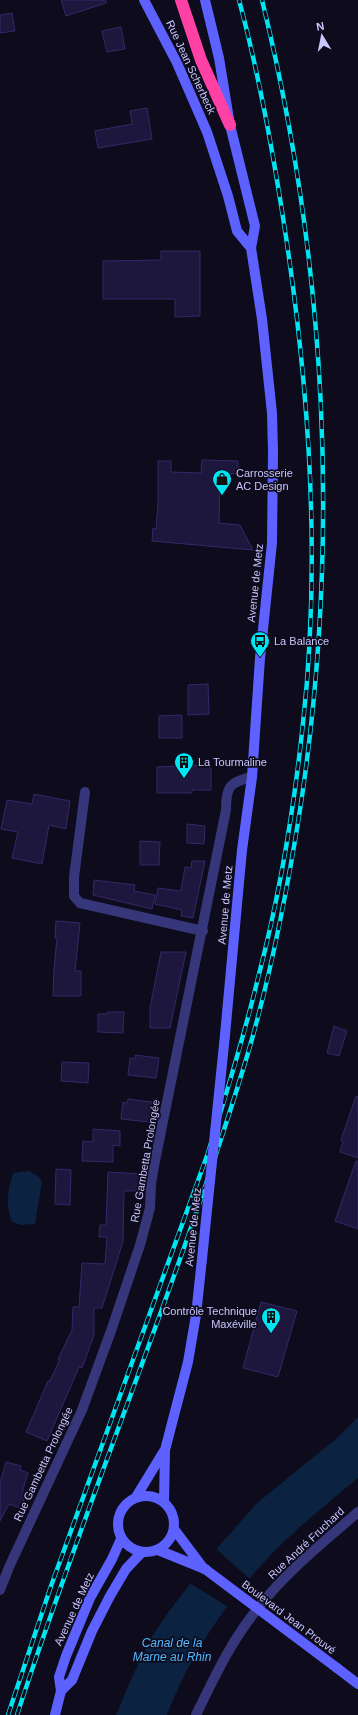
<svg xmlns="http://www.w3.org/2000/svg" width="358" height="1715" font-family="Helvetica,sans-serif">
  <style>
    .water { fill: #0b2240 }
    .pier { fill: #0d0b1c }
    .building { fill: #1d173d; stroke: #332969 }
    .lines { fill: none; stroke-linecap: round; stroke-linejoin: round }
    .street { stroke: #36377b; stroke-width: 10 }
    .secondary { stroke: #5d61ff; stroke-width: 10 }
    .highway { stroke: #ff41a6; stroke-width: 12 }
    .rail-casing { stroke: #00e5f1; stroke-width: 4.5 }
    .rail { stroke: #0d0b1c; stroke-width: 3; stroke-dasharray: 9; stroke-linecap: butt }
    .secondary-bridge { stroke: #5d61ff; stroke-width: 10 }
    .labels { text-anchor: middle; stroke-width: 3.5; stroke-linejoin: round; paint-order: stroke }
    .street-label { font-size: 11px; fill: #cac6ff; stroke: #0d0b1c }
    .poi-label { font-size: 11px; fill: #cac6ff; stroke: #0d0b1c; text-anchor: start }
    .water-label { font-size: 12px; font-style: italic; fill: #54b9ff; stroke: #0d0b1c }
  </style>
  <rect width="100%" height="100%" fill="#0d0b1c"/>
  <!-- water -->
  <path class="water" d="M29,1171l9,5 4,6 -7,42 -14,1 -9,-3c-7,-16 -4,-33 1,-49z
    M358,1417v61c-31,26 -64,52 -91,81 -42,44 -79,100 -100,156h-51l17,-40 18,-37 16,-24 52,-68 38,-43 80,-65z"/>
  <!-- pier -->
  <path class="pier" d="M215,1548l36,32 -21,28 -42,-26z"/>
  <!-- building -->
  <path class="building" d="M61,0h45v3l-40,13z
    M12,13l3,18 -15,2v-18z
    M121,27l4,22 -18,3 -5,-21z
    M147,108l5,31 -54,9 -3,-17 37,-7 -2,-13z
    M161,251h39v65l-25,1v-18h-72v-38l58,-1z
    M202,460l36,1v13l-18,-1 -1,50 21,2 13,25 -101,-9 1,-13 3,1 2,-25v-43h13v11l30,1z
    M208,684l1,30 -21,1v-30z
    M182,715v23h-23v-22z
    M211,765v25h-19v3h-35v-26z
    M34,794l36,7 -4,28 -17,-4 -7,39 -30,-6 6,-26 -17,-3 6,-29 25,4z
    M187,824l18,2 -1,18 -17,-1z
    M140,841l20,1 -1,23h-19z
    M192,861h13l-12,57 -12,-2 1,-6 -27,-6 3,-16 23,3 4,-24 6,1z
    M94,880l41,5 -1,6 21,4 -3,14 -59,-14z
    M56,921l24,2 -5,48h6v25h-28l1,-27 3,-31h-2z
    M161,952h25l-16,76h-20v-20z
    M108,1012h16l-1,21 -25,-1v-18h9z
    M334,1026l13,5 -8,25 -12,-3z
    M135,1055l24,3 -3,20 -28,-3 2,-17 5,1z
    M62,1062l27,1 -1,20 -27,-2z
    M356,1096l2,1v61l-18,-6 3,-11 -2,-1z
    M128,1099l24,3 -3,20 -28,-3 2,-17 4,1z
    M93,1129l27,2v15l-7,-1v17l-31,-1 1,-20 10,1z
    M356,1161h2v68l-23,-8z
    M56,1169l15,1 -1,35 -15,-1z
    M108,1172l35,2 -6,17h-13l-1,50 -7,23 -14,44h-8v27l-12,33 -3,-1 -32,74 -21,-9 22,-51h2l10,-22h-2l14,-29 1,-23h6l3,-44 23,1 2,-27h-8l1,-12h6z
    M261,1302l36,9 -19,66 -35,-9z
    M6,1462l15,4 -1,4 8,3 -6,20h5l-7,15 -11,-4 -9,17v-38z"/>
  <g class="lines">
    <!-- street -->
    <path class="street" d="M85,792l-11,85v19l6,7 123,28
      M0,1590l10,-25 72,-155 29,-79 29,-86 10,-37 1,-24 4,-23 71,-351c0,-23 3,-28 26,-33
      M196,1715c18,-37 36,-76 63,-108 28,-36 65,-65 99,-95"/>
    <!-- secondary -->
    <path class="secondary" d="M144,0l33,63 30,69 21,64 9,35 14,17
      M205,0l14,58 11,67 25,101 -4,22 11,71 10,94 1,39 -1,91 -12,115 -8,119 -10,73 -17,185
      M118 1524a28 28 0 1 1 56 0a28 28 0 1 1-56 0Z
      M136,1497l28,-46
      M164,1502l1,-52 23,-88 8,-47 6,-56
      M174,1529l30,40
      M158,1550l47,19
      M337,1668l21,16
      M61,1691l11,-11 20,-49 18,-35 16,-27 16,-17
      M55,1715l6,-24 -2,-14 7,-21 24,-58 22,-39 9,-20"/>
    <!-- highway -->
    <path class="highway" d="M181,0l20,60 29,65"/>
    <!-- rail casing -->
    <g class="rail-casing">
      <path id="rail" d="M8,1715l43,-129 157,-433c18,-58 36,-116 50,-175 22,-84 36,-169 45,-255 18,-162 7,-326 -17,-486 -12,-80 -26,-159 -47,-237
        M17,1715c72,-222 164,-438 231,-662 23,-79 39,-161 52,-243 41,-270 27,-545 -38,-810"/>
    </g>
    <!-- rail -->
    <use href="#rail" class="rail"/>
    <!-- secondary-bridge -->
    <path class="secondary-bridge" d="M202,1259l23,-224
      M205,1569l132,99"/>
  </g>
  <!-- icons -->
  <defs>
    <g id="shop-pin" transform="scale(1)"><path d="M0 17L-7.5 6A9.5 9.5 0 1 1 7.5 6Z" fill="#00e5f1" stroke="#0d0b1c"/><path d="M-5-2.5h2.3a2.7 3.5 0 0 1 5.4 0H5L5.5 6h-11ZM-1.5-2.5h3a1.5 2.3 0 0 0-3 0Z" fill="#111"/></g>
    <g id="bus-pin" transform="scale(1)"><path d="M0 17L-7.5 6A9.5 9.5 0 1 1 7.5 6Z" fill="#00e5f1" stroke="#0d0b1c"/><path d="M-5-6H5V4H4V6H2V4H-2V6H-4V4H-5ZM-3.5-4V0h7V-4ZM-3.5 1.2v1.5H-2V1.2ZM2 1.2v1.5H3.5V1.2Z" fill="#111"/></g>
    <g id="building-pin" transform="scale(1)"><path d="M0 17L-7.5 6A9.5 9.5 0 1 1 7.5 6Z" fill="#00e5f1" stroke="#0d0b1c"/><path d="M-4-6H4V6H1V3H-1V6H-4ZM-2.5-4.3h1.7v1.8h-1.7ZM.8-4.3h1.7v1.8H.8ZM-2.5-1h1.7V.8h-1.7ZM.8-1h1.7V.8H.8Z" fill="#111"/></g>
  </defs>
  <g fill-rule="evenodd">
    <use href="#shop-pin" x="222" y="479"/>
    <use href="#bus-pin" x="260" y="641"/>
    <use href="#building-pin" x="184" y="762"/>
    <use href="#building-pin" x="271" y="1317"/>
  </g>
  <g class="labels">
    <!-- street labels -->
    <g class="street-label">
      <text transform="translate(191 67) rotate(65)" y="4">Rue Jean Scherbeck</text>
      <text transform="translate(255 583) rotate(-84)" y="4">Avenue de Metz</text>
      <text transform="translate(225 905) rotate(-85)" y="4">Avenue de Metz</text>
      <text transform="translate(145 1161) rotate(-80)" y="4">Rue Gambetta Prolongée</text>
      <text transform="translate(193 1227) rotate(-84)" y="4">Avenue de Metz</text>
      <text transform="translate(43 1464) rotate(-65)" y="4">Rue Gambetta Prolongée</text>
      <text transform="translate(306 1543) rotate(-43)" y="4">Rue André Fruchard</text>
      <text transform="translate(74 1609) rotate(-65)" y="4">Avenue de Metz</text>
      <text transform="translate(289 1617) rotate(37)" y="4">Boulevard Jean Prouvé</text>
    </g>
    <!-- poi labels -->
    <g class="poi-label">
      <text x="236" y="477">Carrosserie<tspan x="236" dy="13">AC Design</tspan></text>
      <text x="274" y="645">La Balance</text>
      <text x="198" y="766">La Tourmaline</text>
      <text x="257" y="1315" text-anchor="end">Contrôle Technique<tspan x="257" dy="13">Maxéville</tspan></text>
    </g>
    <!-- water labels -->
    <g class="water-label">
      <text x="172" y="1647">Canal de la<tspan x="172" dy="14">Marne au Rhin</tspan></text>
    </g>
  </g>
  <!-- north arrow -->
  <g transform="translate(322 36) rotate(350)" stroke="#0d0b1c" stroke-width="3" paint-order="stroke">
  <path d="M0-3L7 15L0 10L-7 15Z" fill="#cac6ff"/>
  <text y="-6" font-size="11" font-weight="bold" text-anchor="middle" fill="#cac6ff">N</text>
  </g>
</svg>
